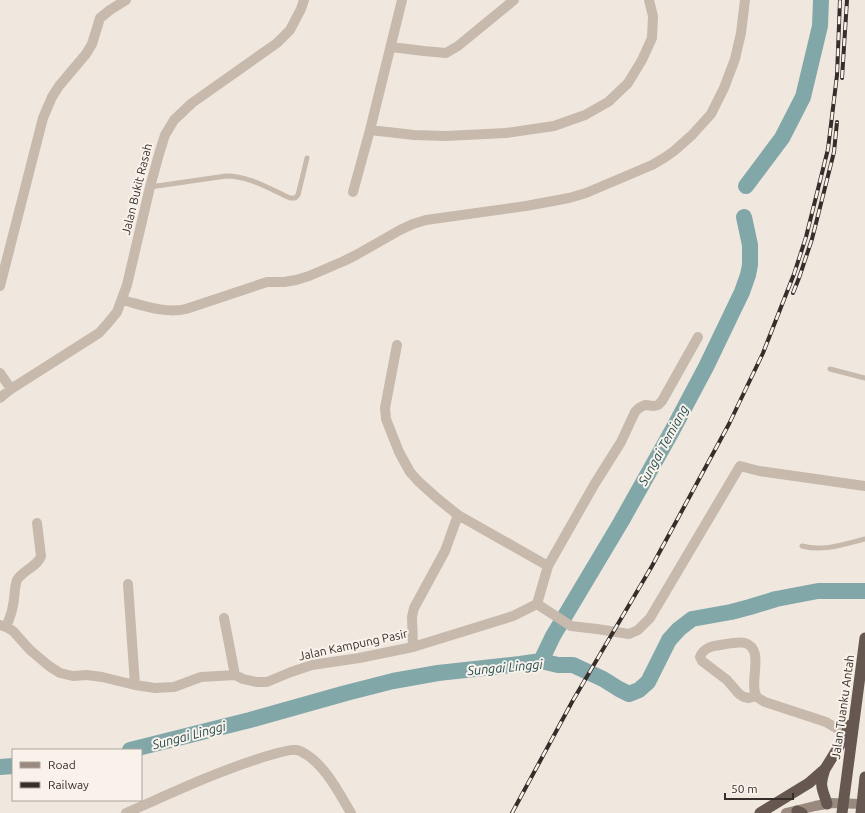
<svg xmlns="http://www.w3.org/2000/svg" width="865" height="813" font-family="Ubuntu,sans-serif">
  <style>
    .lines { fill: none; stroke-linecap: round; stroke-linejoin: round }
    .river { stroke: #82a7a9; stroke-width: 16 }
    .service { stroke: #c7b9ac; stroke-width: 5 }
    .minor { stroke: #c7b9ac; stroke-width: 10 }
    .secondary { stroke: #9a897e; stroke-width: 10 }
    .trunk { stroke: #665850; stroke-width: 11 }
    .rail-casing { stroke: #362e2a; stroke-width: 4 }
    .rail { stroke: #f8f2eb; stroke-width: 2.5; stroke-dasharray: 8; stroke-linecap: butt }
    .labels { text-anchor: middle; stroke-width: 4; stroke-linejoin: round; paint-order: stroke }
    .street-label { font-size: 12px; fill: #362e2a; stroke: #f8f2eb }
    .water-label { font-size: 13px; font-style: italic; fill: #254e52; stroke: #f8f2eb }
  </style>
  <rect width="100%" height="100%" fill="#f0e8df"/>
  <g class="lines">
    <!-- river -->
    <path class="river" d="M746,186l36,-48 21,-41 17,-71 1,-26
      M541,661l12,-25 68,-114 51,-91 34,-64 36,-75 6,-17 2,-10v-20l-6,-28
      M130,750l120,-30 96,-27 47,-12 45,-8 82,-9 21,-3 17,4h15l30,14 16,10 10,5 10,-4 9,-8 21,-42 10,-11 13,-10 39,-7 19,-5 26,-8 42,-8h47
      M0,767l13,-1"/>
    <!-- service -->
    <path class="service" d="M150,187l76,-11c23,0 44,13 64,22h5l3,-3 9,-37
      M830,369l35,9
      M802,546c21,6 43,-2 63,-7"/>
    <!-- minor -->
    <path class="minor" d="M391,47l33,4 22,2 12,-7 56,-46
      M370,130l44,5 32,1 60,-3 48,-7 31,-11 23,-13 20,-19 14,-23 10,-22 1,-22 -4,-16
      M353,192l17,-62 32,-130
      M0,286l43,-168 9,-21 7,-11 27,-32 6,-10 8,-26 10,-8 16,-10
      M122,300c20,5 43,14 64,9l81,-27h17l12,-2 13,-4 35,-15 12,-6 44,-25 13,-6 13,-4 100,-14 43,-8 17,-5 66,-28 12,-7 10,-7 18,-16 19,-21 13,-26 11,-29 6,-26 4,-33
      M397,345l-12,63 1,11 13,33 11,20 9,10 19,17 20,16 -13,36 -31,57 -2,9 1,30
      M0,373l11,16
      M0,398l11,-9 88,-56 9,-10 9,-11 10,-27 23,-98 9,-33 6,-19 9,-15 18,-17 85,-60 13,-13 11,-21 3,-9
      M458,515l90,51
      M128,584l7,101
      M537,604l34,22 26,3 32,5 9,-4 12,-12 90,-152 19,5 106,15
      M537,604l11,-38 46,-81 27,-43 14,-30 4,-4 6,-3 9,1 4,-1 4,-4 36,-64
      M224,618l11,57
      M0,625l6,2 7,4 17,19 19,16 11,7 13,3 14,-1 15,2 33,8 20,3 19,-1 27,-10 34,-2 8,4 13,3h11l24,-10 21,-7 47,-7 54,-11 100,-31 24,-12
      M6,627c3,-7 6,-14 7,-22 2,-8 1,-17 4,-25 6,-10 21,-14 24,-24l-4,-33
      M756,696l-7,2 -5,-1 -5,-3 -12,-14 -25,-19 -2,-4c2,-6 8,-10 14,-11 9,-1 23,-5 31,-3 20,6 4,38 11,52 1,3 5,5 9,7l61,20 20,12
      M126,813c46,-20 92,-42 141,-57 7,-2 23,-7 29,-6 3,0 4,1 6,2 22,11 37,41 49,61"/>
    <!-- secondary -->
    <path class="secondary" d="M786,813l29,-7 16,-3 31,1"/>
    <!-- trunk -->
    <path class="trunk" d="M825,769c-6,18 -3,18 2,35
      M797,811l5,2
      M760,813l49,-30 16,-14 16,-26 9,-18
      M842,813l23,-175
      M861,813l4,-36"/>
    <!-- rail casing -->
    <g class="rail-casing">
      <path id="rail" d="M842,78l5,-78
        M793,293l6,-15 13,-39 22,-87 3,-30
        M512,813l60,-111 80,-136 77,-142 34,-71 31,-79 12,-37 22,-88 9,-74 3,-75"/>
    </g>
    <!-- rail -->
    <use href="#rail" class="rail"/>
  </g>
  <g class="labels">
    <!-- street labels -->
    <g class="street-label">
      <text transform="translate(137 189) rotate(-76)" y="4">Jalan Bukit Rasah</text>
      <text transform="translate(353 645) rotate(-12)" y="4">Jalan Kampung Pasir</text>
      <text transform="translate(843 707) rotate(-82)" y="4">Jalan Tuanku Antah</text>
    </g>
    <!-- water labels -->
    <g class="water-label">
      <text transform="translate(663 445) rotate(-61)" y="5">Sungai Temiang</text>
      <text transform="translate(505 667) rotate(-5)" y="5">Sungai Linggi</text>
      <text transform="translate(189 735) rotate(-15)" y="5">Sungai Linggi</text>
    </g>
  </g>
  <!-- legend -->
  <rect x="12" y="749" width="130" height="52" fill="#f8f2eb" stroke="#aaa49e"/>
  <rect x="20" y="762" width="20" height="6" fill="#9a897e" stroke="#aaa49e"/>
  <text x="48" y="769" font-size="12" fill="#362e2a">Road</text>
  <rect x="20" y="782" width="20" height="6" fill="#362e2a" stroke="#aaa49e"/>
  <text x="48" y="789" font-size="12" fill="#362e2a">Railway</text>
  <!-- scale -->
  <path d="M725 793v6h68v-6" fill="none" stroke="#362e2a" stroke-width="2"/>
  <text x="731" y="793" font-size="12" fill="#362e2a" stroke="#f8f2eb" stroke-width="3" paint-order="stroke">50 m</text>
</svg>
